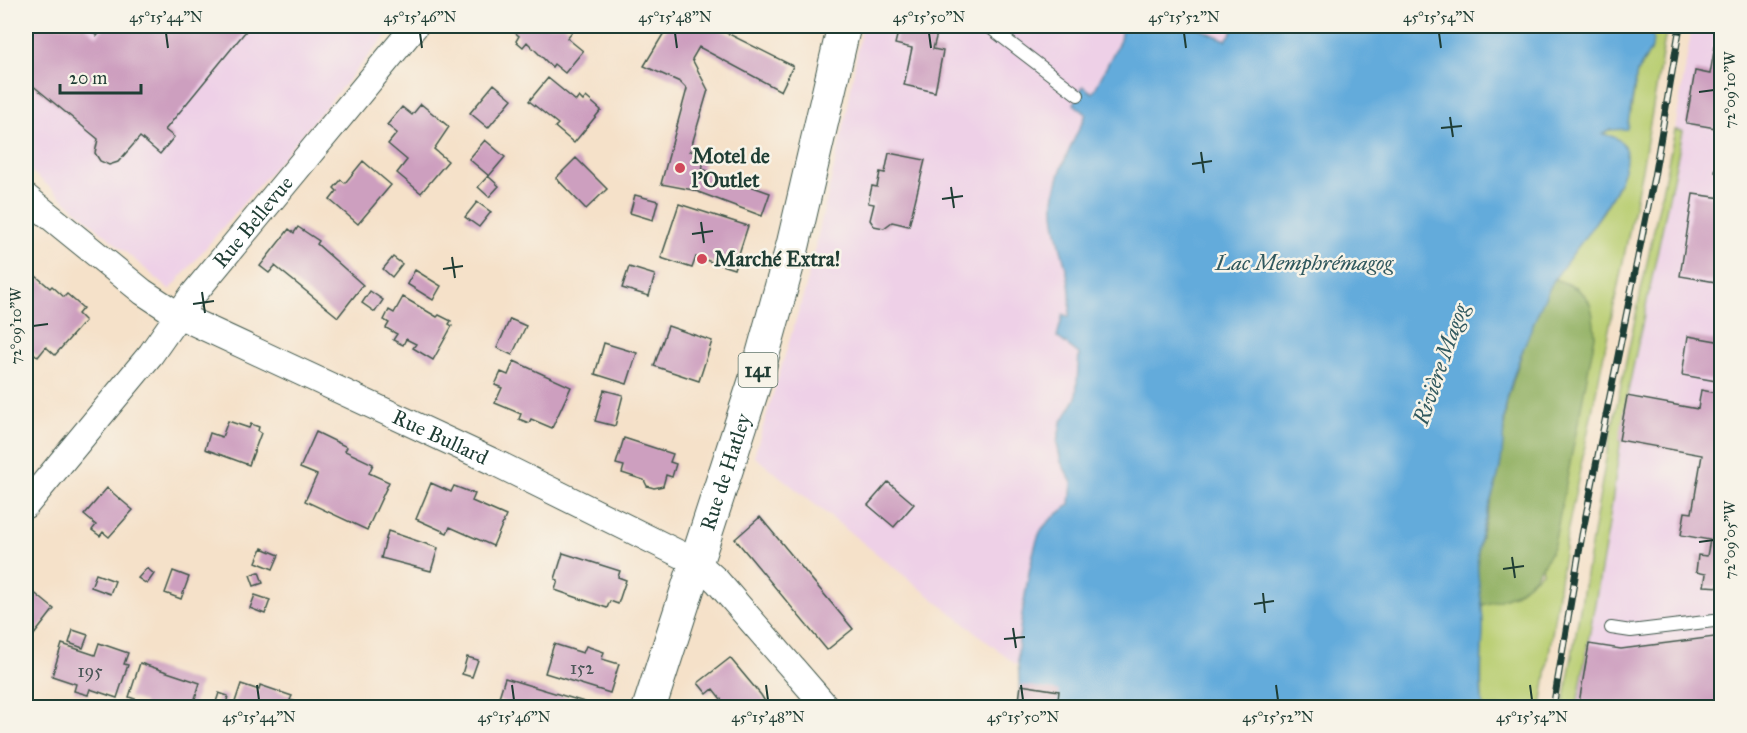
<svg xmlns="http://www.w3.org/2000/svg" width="1747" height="733" font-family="'IM FELL Great Primer',serif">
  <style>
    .built { fill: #eed0e7 }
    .green { fill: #b9ce72; stroke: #6c8653; stroke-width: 1.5 }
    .forest { fill: #92b164; stroke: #58774c; stroke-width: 1.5 }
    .water { fill: #64abdb; stroke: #427488; stroke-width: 1.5 }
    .building { fill: #cd9fbf }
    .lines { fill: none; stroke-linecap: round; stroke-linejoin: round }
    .lane-casing { stroke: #3f564a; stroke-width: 14 }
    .street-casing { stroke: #3f564a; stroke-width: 28 }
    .primary-casing { stroke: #3f564a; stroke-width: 35 }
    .lane { stroke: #fff; stroke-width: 12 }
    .street { stroke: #fff; stroke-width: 26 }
    .primary { stroke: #fff; stroke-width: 33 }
    .rail-casing { stroke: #1f3d34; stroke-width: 7 }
    .rail { stroke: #f7f3e8; stroke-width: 4.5; stroke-dasharray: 14; stroke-linecap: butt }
    .ticks { fill: none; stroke: #1f3d34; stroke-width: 2 }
    .poi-dot { fill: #d1495b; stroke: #f7f3e8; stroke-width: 2 }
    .labels { text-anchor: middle; stroke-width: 5; stroke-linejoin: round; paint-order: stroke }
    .number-label { font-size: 18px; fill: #4a5657 }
    .shield { fill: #f7f3e8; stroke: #60746a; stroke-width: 1.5 }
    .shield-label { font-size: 20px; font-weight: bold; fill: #1f3d34 }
    .poi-label { font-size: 21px; font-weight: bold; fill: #1f3d34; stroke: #f7f3e8; text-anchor: start }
    .street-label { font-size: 21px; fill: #1f3d34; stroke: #f7f3e8 }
    .water-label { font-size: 22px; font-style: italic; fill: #30585e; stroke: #f7f3e8 }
    .neatline { fill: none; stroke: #1f3d34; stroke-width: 2 }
    .ticks-label { font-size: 15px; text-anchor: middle; fill: #1f3d34 }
  </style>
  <rect width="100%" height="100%" fill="#f7f3e8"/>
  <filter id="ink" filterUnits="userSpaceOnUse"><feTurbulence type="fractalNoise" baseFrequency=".0167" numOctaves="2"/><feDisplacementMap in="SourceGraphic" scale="12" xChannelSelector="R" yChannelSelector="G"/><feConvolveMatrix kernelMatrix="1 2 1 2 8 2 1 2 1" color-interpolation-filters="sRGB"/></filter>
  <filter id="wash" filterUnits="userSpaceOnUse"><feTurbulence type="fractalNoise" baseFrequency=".008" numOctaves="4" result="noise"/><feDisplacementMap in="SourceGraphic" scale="24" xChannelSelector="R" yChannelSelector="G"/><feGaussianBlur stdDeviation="1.35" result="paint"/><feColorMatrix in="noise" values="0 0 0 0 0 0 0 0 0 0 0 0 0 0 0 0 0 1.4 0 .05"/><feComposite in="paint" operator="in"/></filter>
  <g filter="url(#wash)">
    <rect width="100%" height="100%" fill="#f5e1c9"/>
    <!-- built -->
    <path class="built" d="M26,26h368l-224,264 -144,-123z
      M862,26h260l-2,14 -27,54 -19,10 12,10 -25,56 -7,41 18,90 -3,16 -6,-2 16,39 -3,44 -15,25 -4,20 4,19 11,21 -2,21 -27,23 -8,18 -13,82 -3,40 -265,-211 51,-166 40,-169z
      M1193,26h43l-10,14z
      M1692,26h29v681l-136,1 -9,-3 32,-175 19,-134 56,-265 -8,-1z"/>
    <!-- green -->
    <path class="green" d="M1646,26h21l-25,143 -74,359 -27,179h-58c-4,-34 1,-67 -1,-102l32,-10 28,-23 35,-285 -23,-8 49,-67 17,-29 -17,-49 28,-22 6,-40 9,-13 7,-22z
      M1675,130l8,1 -56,265 -19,134 -31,174 8,3 -22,1 45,-261z"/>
    <!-- forest -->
    <path class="forest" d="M1554,279c36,12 38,20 41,57l-41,209c-16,34 -33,52 -72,60l-5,-27 1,-30 22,-80 7,-67 22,-71z"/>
    <!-- water -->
    <path class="water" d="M1122,26h71l33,14 10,-14h410l7,11 -1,11 -15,24 -10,57 -17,1 -7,4c4,1 10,2 13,4 41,22 -54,124 -65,147 -18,37 -34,74 -44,114 -5,21 -2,46 -7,68 -5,27 -19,55 -22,83 -3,27 6,53 5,81 -1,27 -4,49 0,76l-465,1c3,-18 1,-29 0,-47 -1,-21 13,-117 24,-132 7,-10 19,-17 28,-25l2,-21 -11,-21 -4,-19 4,-20 15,-25 3,-44 -22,-17 6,-23 6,3c7,-36 -13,-71 -15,-106 -2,-33 19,-68 32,-97l-12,-10 9,-18 10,7 27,-53z"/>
    <g id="blocks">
      <!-- building -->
      <path class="building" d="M26,26h58l13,10 9,-10h144l-85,104 9,7 -14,17 -20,-17 -22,25 -9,3 -9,-4 -5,-8 3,-14 -72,-59z
        M507,26h57l8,6 -5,6 16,13 -18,22 -11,-9 -2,3 -25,-25 -4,5 -7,-6 3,-5z
        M668,26h45l80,40 -12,25 -82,-44 -7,12 16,31 -18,61 16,2 -4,16 68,24 -8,23 -69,-26 -32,-6 26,-95 -7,-7 -36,-16z
        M894,26h45l-6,23 10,2 -8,41 -31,-7 8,-37 -17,-4 4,-16z
        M1718,29l4,1v99l-36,-6 9,-52 15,3z
        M548,78l28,23 3,-4 4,4 3,-4 15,13 -27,33 -19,-16 3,-3 -29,-23z
        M494,84l18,15 -24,29 -18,-15z
        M421,104l28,23 -15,22 14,12 -27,32 -24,-20 10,-13 -19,-16 9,-11 -10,-8 15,-18 10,8z
        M485,140l20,17 -16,19 -20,-17z
        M1720,141h2v32l-7,-1z
        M889,153l36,7 -16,66 -17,-4 -8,6 -10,-2 -4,-6 4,-16 -6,-1 4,-17 5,1 3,-15 5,1z
        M576,158l31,31 -21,20 -30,-31z
        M363,161l28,24 -33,39 -28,-24 7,-9 -3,-3 7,-8 4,3z
        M488,176l11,10 -10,11 -11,-10z
        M1693,194l29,4v85l-42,-7z
        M635,195l23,6 -5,19 -23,-7z
        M477,202l14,10 -12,15 -14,-10z
        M679,204l69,22 -14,43 -38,-12 -4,11 -31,-10z
        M298,227l21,14 -2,3 46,41 -25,32 -63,-51 -6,7 -9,-7 29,-37 5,4z
        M393,257l9,7 -10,13 -9,-8z
        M629,267l26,8 -6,21 -27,-8z
        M415,270l26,16 -8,14 -26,-16z
        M30,271l20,17 2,-2 12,11 3,-3 16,14 -5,6 7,7 -30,34 -9,-8 -8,10 -12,-11v-70z
        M370,291l13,9 -8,12 -13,-9z
        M403,297l34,20 2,-2 12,6 -2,3 3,2 -19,34 -20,-12 3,-4 -10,-5 -3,6 -10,-5 4,-6 -11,-6 3,-5 -5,-3 5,-10 5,3z
        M510,319l16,7 -14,29 -15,-7z
        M668,326l44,15 -13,40 -45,-15z
        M1688,336l34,6v40l-40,-7z
        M604,343l33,10 -10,31 -32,-10z
        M514,361l57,26 -19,41 -21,-9 -2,4 -10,-4 2,-5 -26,-11 7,-15 -7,-3 6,-13 7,3z
        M604,390l19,5 -8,31 -20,-5z
        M1701,390l21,4v193l-18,-1 2,-12 -10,-2 2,-17 9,1 3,-16 -29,-5 4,-23 7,1 10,-58 -83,-15 8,-44 71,13z
        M228,421l21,7 2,-4 8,3 -1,4 3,2 -12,32 -44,-16 5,-16 12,4z
        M316,432l31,15 -2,4 28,13 -4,9 20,9 -22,48 -62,-29 12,-26 -17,-7z
        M624,438l49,16 -3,8 6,2 -4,13 -6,-2 -3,11 -9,2 -7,-2 -3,-6 -22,-7 2,-7 -8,-2z
        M888,482l26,22 -20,23 -26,-22z
        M431,483l20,9 3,-6 21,8 -3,7 34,15 -13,30 -43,-19 -3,6 -31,-14z
        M107,488l26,22 -24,27 -6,-5 -3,4 -8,-6 4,-5 -12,-10z
        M760,517l93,112 -26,21 -92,-111z
        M388,531l50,17 -7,23 -50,-13z
        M262,548l17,7 -6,14 -17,-7z
        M563,553l57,18 -2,6 8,3 -8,24 -8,-3 -3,7 -52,-18 3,-10 -3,-1z
        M147,568l7,6 -7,10 -9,-6z
        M173,571l16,6 -8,22 -16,-6z
        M259,572l4,11 -9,3 -4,-11z
        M96,574l19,7 -5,13 -19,-7z
        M26,586l28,23 -28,36z
        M255,595l15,5 -5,14 -15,-6z
        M73,630l15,5 -5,13 -14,-5z
        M1722,636v72h-120l-23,-5 10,-59 32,5z
        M99,643l29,10 -4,11 4,1 -11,33 -27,-9 -2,6 -14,-4 2,-7 -24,-8 10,-32 33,11z
        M554,644l29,9 3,-7 18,6 -2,7 17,5 -9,29 -65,-20z
        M467,657l11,3 -6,17 -10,-3z
        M730,658l31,37 8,13h-41l-15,-19 -6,5 -9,-11z
        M140,663l60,20 -8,25h-48v-6l-15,-5z
        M505,678l96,29v1h-79l-24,-8z
        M241,684l18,6 1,-5 32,11 -2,4 16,5v3h-73z
        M1021,685l38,6 -2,17h-39z
        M219,693l9,3 -2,9 -10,-3z"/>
    </g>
  </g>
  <g filter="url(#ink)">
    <use href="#blocks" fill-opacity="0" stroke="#3f564a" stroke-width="1.5"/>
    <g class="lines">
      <!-- lane casing -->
      <g class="lane-casing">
        <path id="lane" d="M988,26l90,69
          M1611,628l20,3 91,-11"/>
      </g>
      <!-- street casing -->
      <g class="street-casing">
        <g id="street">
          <path id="s1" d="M26,197l117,95 35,23 318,148 200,99 21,19 110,127"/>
          <path id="s2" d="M26,505l125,-151 40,-57 224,-271"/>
        </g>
      </g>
      <!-- primary casing -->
      <g class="primary-casing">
        <g id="primary">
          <path id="s3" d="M649,708l108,-333 36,-130 51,-219"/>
        </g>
      </g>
      <!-- lane -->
      <use href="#lane" class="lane"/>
      <!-- street -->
      <use href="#street" class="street"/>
      <!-- primary -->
      <use href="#primary" class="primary"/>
      <!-- rail casing -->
      <g class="rail-casing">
        <path id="rail" d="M1553,708l29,-173 72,-358 26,-151"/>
      </g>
      <!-- rail -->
      <use href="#rail" class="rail"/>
    </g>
  </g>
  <!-- ticks -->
  <path class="ticks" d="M166,33l2,15M420,33l2,15M675,33l2,15M929,33l2,15M1184,33l2,15M1439,33l2,15M1699,92l15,-2M1450,117l3,20M1441,128l21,-2M1201,152l3,21M1192,164l20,-3M951,187l3,21M942,199l21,-3M701,222l3,21M692,234l21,-3M452,257l3,21M443,269l20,-3M202,292l3,21M193,304l21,-3M33,326l15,-2M1699,542l15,-2M1512,557l3,21M1503,569l21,-3M1263,593l2,20M1254,604l20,-3M1013,628l3,20M1004,639l21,-2M257,685l2,15M512,685l2,15M766,685l2,15M1021,685l2,15M1276,685l2,15M1530,685l2,15"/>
  <!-- markers -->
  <g class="poi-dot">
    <circle cx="680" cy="168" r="6"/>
    <circle cx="702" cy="259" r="6"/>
  </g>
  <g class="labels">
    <!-- number labels -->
    <g class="number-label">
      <text x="582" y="674">152</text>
      <text x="90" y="677">195</text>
    </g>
    <!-- shield labels -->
    <rect class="shield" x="738.5" y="353" width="39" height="34" rx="4.5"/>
    <g class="shield-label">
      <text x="758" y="377">141</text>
    </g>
    <!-- poi labels -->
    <g class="poi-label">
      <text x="692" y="163">Motel de<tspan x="692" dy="24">l'Outlet</tspan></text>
      <text x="714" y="266">Marché Extra!</text>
    </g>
    <!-- street labels -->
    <g class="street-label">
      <text dy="7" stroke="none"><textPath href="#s2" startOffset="363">Rue Bellevue</textPath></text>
      <text dy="7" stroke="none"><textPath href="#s1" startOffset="482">Rue Bullard</textPath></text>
      <text dy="7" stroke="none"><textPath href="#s3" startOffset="248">Rue de Hatley</textPath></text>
    </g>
    <!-- water labels -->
    <g class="water-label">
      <text x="1304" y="270">Lac Memphrémagog</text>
      <text transform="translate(1440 364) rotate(-71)" y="8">Rivière Magog</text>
    </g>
  </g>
  <!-- margin -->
  <rect width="1747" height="733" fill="none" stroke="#f7f3e8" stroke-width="66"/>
  <!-- scale -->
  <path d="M60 84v9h81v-9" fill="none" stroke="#1f3d34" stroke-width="3"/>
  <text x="69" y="84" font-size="18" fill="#1f3d34" stroke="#f7f3e8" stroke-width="4.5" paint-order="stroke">20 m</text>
  <rect x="33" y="33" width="1681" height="667" class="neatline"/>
  <g class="ticks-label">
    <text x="166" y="22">45°15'44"N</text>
    <text x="420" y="22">45°15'46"N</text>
    <text x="675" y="22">45°15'48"N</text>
    <text x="929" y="22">45°15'50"N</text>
    <text x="1184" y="22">45°15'52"N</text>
    <text x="1439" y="22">45°15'54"N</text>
    <text transform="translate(1730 90) rotate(-90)" y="5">72°09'10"W</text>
    <text transform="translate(16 326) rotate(-90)" y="5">72°09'10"W</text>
    <text transform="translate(1730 540) rotate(-90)" y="5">72°09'05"W</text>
    <text x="259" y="722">45°15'44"N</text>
    <text x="514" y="722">45°15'46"N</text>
    <text x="768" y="722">45°15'48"N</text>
    <text x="1023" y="722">45°15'50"N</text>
    <text x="1278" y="722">45°15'52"N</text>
    <text x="1532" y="722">45°15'54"N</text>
  </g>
</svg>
